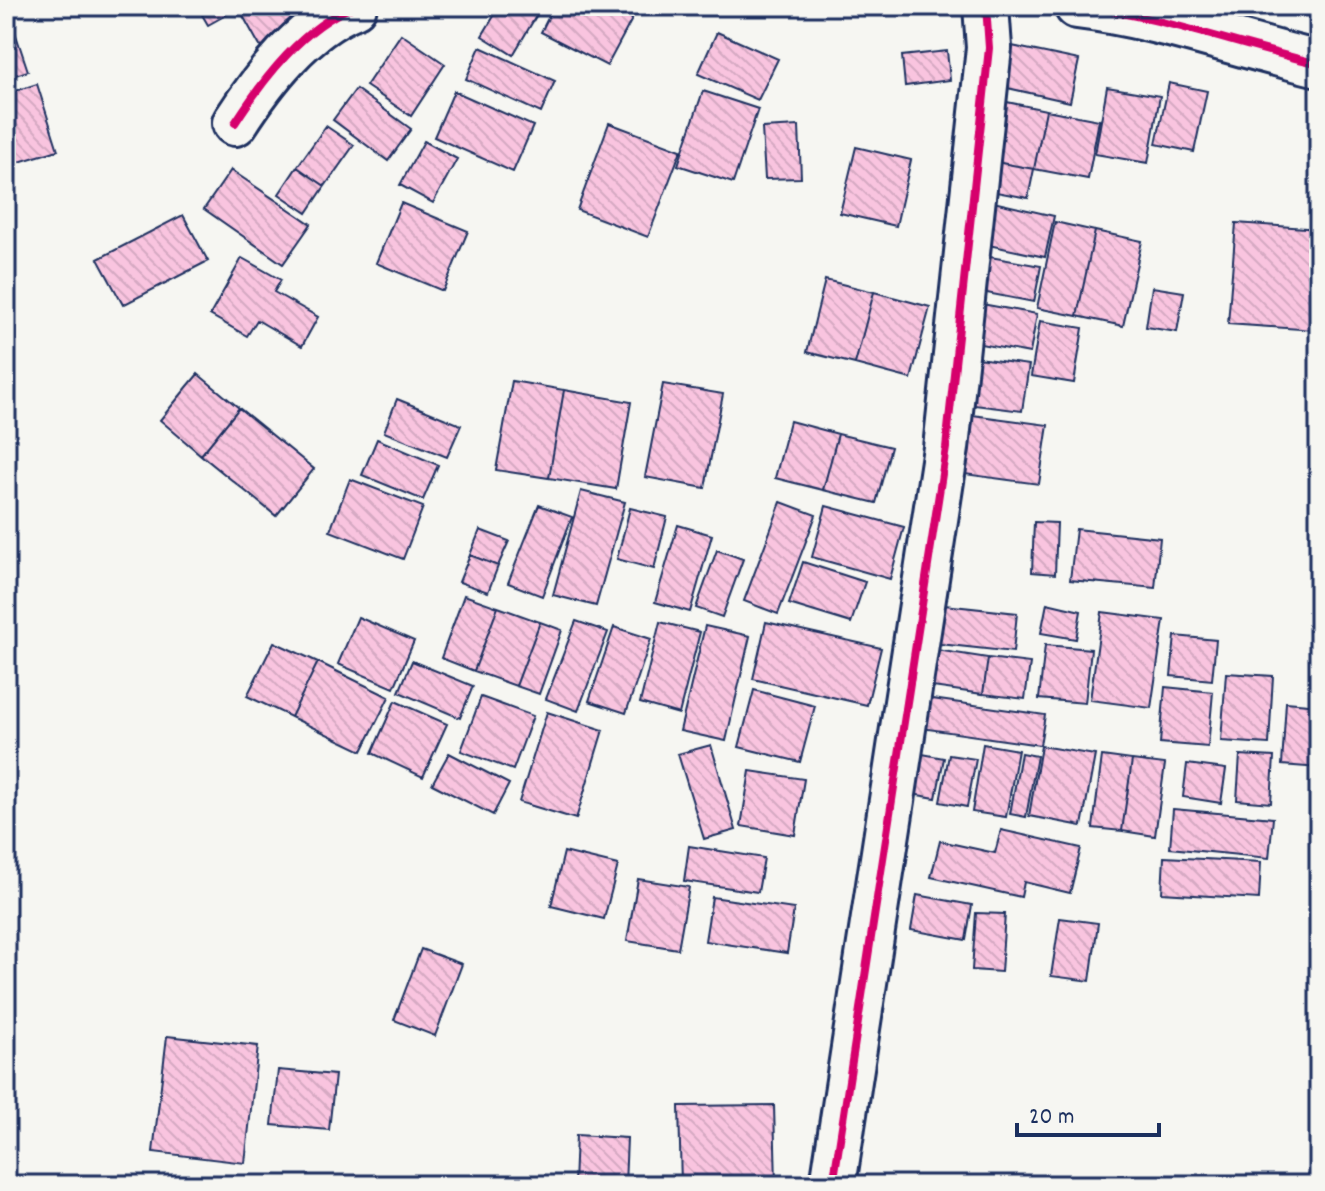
<svg xmlns="http://www.w3.org/2000/svg" width="1325" height="1191" font-family="Dekko,sans-serif">
  <style>
    .building { fill: url(#building-back-hatch); stroke: #1b2f5e; stroke-width: 2 }
    .lines { fill: none; stroke-linecap: round; stroke-linejoin: round }
    .street-casing { stroke: #1b2f5e; stroke-width: 50 }
    .street { stroke: #f6f6f2; stroke-width: 44 }
    .cycleway-casing { stroke: #f6f6f2; stroke-width: 13 }
    .cycleway { stroke: #d6006c; stroke-width: 8 }
  </style>
  <defs>
    <pattern id="building-back-hatch" width="6" height="6" patternUnits="userSpaceOnUse" patternTransform="scale(2)"><rect width="6" height="6" fill="#f9c4df"/><path d="M-1 5l2 2M0 0l6 6M5-1l2 2" fill="none" stroke="#d5a9c2"/></pattern>
  </defs>
  <rect width="100%" height="100%" fill="#f6f6f2"/>
  <filter id="ink" filterUnits="userSpaceOnUse"><feTurbulence type="fractalNoise" baseFrequency=".0125" numOctaves="2"/><feDisplacementMap in="SourceGraphic" scale="16" xChannelSelector="R" yChannelSelector="G"/><feConvolveMatrix kernelMatrix="1 2 1 2 8 2 1 2 1" color-interpolation-filters="sRGB"/></filter>
  <g filter="url(#ink)">
    <!-- building -->
    <path class="building" d="M197,6h45l-34,19z
      M255,6h56l-49,44 -20,-36z
      M500,6h42l-29,49 -31,-19z
      M554,6h85l-32,60 -66,-34z
      M10,17l18,54 -22,7v-60z
      M717,32l61,27 -20,41 -60,-26z
      M401,34l44,30 -34,52 -45,-30z
      M1012,46l67,14 -9,42 -67,-15z
      M480,47l75,34 -14,32 -75,-34z
      M947,51l3,29 -45,6 -3,-30z
      M1169,83l38,8 -13,61 -38,-8z
      M37,84l21,66 -52,16v-72z
      M1107,87l53,9 -12,67 -53,-9z
      M356,89l55,40 -23,32 -55,-41z
      M454,91l79,35 -20,46 -79,-35z
      M703,91l55,18 -25,74 -55,-18z
      M997,100l49,10 -12,59 -49,-9z
      M1046,110l53,10 -11,59 -54,-10z
      M609,123l72,27 -33,87 -71,-27z
      M326,126l28,19 -29,41 -28,-19z
      M799,126l2,52 -36,1 -3,-51z
      M424,141l33,18 -24,44 -33,-18z
      M856,147l55,13 -15,66 -56,-13z
      M985,160l49,9 -6,29 -48,-9z
      M297,167l28,19 -18,27 -28,-19z
      M231,170l80,54 -28,40 -79,-55z
      M980,199l74,17 -9,41 -75,-16z
      M401,203l67,28 -25,60 -67,-28z
      M183,215l25,46 -85,44 -25,-46z
      M1055,222l40,9 -18,85 -40,-8z
      M1236,223l83,6 -5,101 -86,-6z
      M1095,231l47,10 -19,85 -46,-10z
      M973,254l68,12 -7,36 -68,-13z
      M242,258l39,22 -7,12 44,25 -16,29 -45,-26 -10,16 -37,-21z
      M825,280l49,12 -19,72 -48,-12z
      M1152,287l32,5 -7,40 -31,-5z
      M874,292l56,15 -19,72 -56,-15z
      M971,302l66,12 -7,39 -66,-12z
      M1040,321l43,7 -9,55 -43,-7z
      M964,356l65,9 -7,46 -64,-8z
      M198,374l41,34 -38,47 -41,-35z
      M512,381l52,9 -15,88 -53,-8z
      M663,384l60,10 -18,94 -60,-11z
      M564,390l67,12 -15,87 -67,-11z
      M397,399l64,26 -14,32 -63,-25z
      M239,408l75,61 -38,47 -75,-61z
      M965,414l83,11 -9,59 -82,-11z
      M790,421l48,13 -15,56 -48,-12z
      M838,434l53,13 -15,56 -53,-13z
      M377,439l61,26 -15,35 -61,-25z
      M350,479l73,28 -20,52 -73,-28z
      M581,491l44,11 -29,104 -43,-11z
      M781,502l35,13 -38,99 -34,-13z
      M539,505l33,12 -30,79 -34,-13z
      M826,506l78,21 -14,52 -78,-22z
      M630,508l37,9 -13,52 -37,-10z
      M1034,522l23,1 -2,51 -23,-2z
      M678,525l34,10 -22,77 -35,-10z
      M1076,529l84,9 -5,50 -85,-8z
      M480,530l29,11 -11,25 -28,-11z
      M717,550l26,9 -21,58 -26,-9z
      M470,555l28,11 -10,26 -29,-10z
      M803,562l62,20 -14,41 -62,-19z
      M464,595l34,12 -24,64 -33,-13z
      M1047,603l34,8 -5,28 -35,-6z
      M935,604l82,9 -4,39 -82,-9z
      M498,607l42,15 -24,64 -42,-15z
      M1102,612l62,8 -13,88 -61,-8z
      M358,617l56,24 -20,47 -56,-24z
      M576,621l32,11 -30,79 -32,-12z
      M540,622l22,8 -23,64 -23,-8z
      M660,622l40,10 -21,82 -39,-11z
      M766,622l115,26 -14,57 -114,-26z
      M705,626l45,10 -24,105 -46,-10z
      M614,627l37,12 -25,74 -37,-12z
      M1175,636l41,4 -4,40 -41,-4z
      M274,642l44,20 -27,55 -44,-21z
      M1045,645l46,4 -6,54 -46,-4z
      M930,649l58,9 -5,36 -58,-8z
      M988,658l42,5 -5,36 -42,-5z
      M412,661l61,25 -13,32 -61,-26z
      M318,662l71,35 -27,54 -71,-34z
      M1226,673l47,3 -4,68 -48,-3z
      M1165,687l48,5 -5,55 -48,-4z
      M754,690l61,16 -15,56 -61,-15z
      M911,696l134,19 -5,30 -133,-19z
      M481,697l52,19 -20,54 -52,-19z
      M395,701l52,23 -24,53 -51,-24z
      M1286,702l33,3v63l-37,-3z
      M547,712l56,18 -27,89 -57,-17z
      M983,744l35,6 -12,67 -34,-5z
      M711,745l25,85 -32,9 -26,-85z
      M1041,746l54,9 -13,71 -53,-10z
      M901,750l43,8 -8,40 -43,-7z
      M449,753l60,31 -16,31 -61,-31z
      M1021,753l16,3 -11,61 -16,-3z
      M949,755l27,4 -9,48 -27,-5z
      M1240,755l34,2 -3,46 -34,-3z
      M1102,756l30,4 -10,71 -29,-3z
      M1132,760l33,4 -10,72 -33,-5z
      M1187,764l39,5 -5,34 -38,-6z
      M750,771l54,8 -9,56 -54,-9z
      M1173,809l100,9 -4,40 -99,-10z
      M1001,830l80,18 -11,45 -46,-11 -3,15 -90,-20 9,-36 55,12z
      M689,846l75,12 -6,34 -74,-11z
      M564,852l54,13 -14,54 -53,-13z
      M1164,857l97,5 -2,37 -97,-6z
      M638,879l51,8 -11,62 -51,-8z
      M917,895l55,10 -6,35 -55,-10z
      M712,897l82,12 -7,44 -82,-12z
      M976,913l29,1 -4,58 -29,-2z
      M1060,918l38,5 -8,58 -39,-5z
      M421,949l41,15 -27,72 -41,-16z
      M167,1036l91,10 -13,117 -92,-11z
      M278,1070l57,5 -6,55 -57,-5z
      M774,1105l2,80h-95l-2,-79z
      M576,1135l51,3 -2,47h-51z"/>
    <g class="lines">
      <!-- street casing -->
      <g class="street-casing">
        <path id="street" d="M1077,6c83,10 161,39 242,58
          M235,123c29,-45 68,-96 119,-117
          M833,1185l113,-737 43,-400 -3,-42"/>
      </g>
      <!-- street -->
      <use href="#street" class="street"/>
      <!-- cycleway casing -->
      <g class="cycleway-casing">
        <path id="cycleway" d="M1077,6c83,10 161,39 242,58
          M235,123c29,-45 68,-96 119,-117
          M833,1185l113,-737 43,-400 -3,-42"/>
      </g>
      <!-- cycleway -->
      <use href="#cycleway" class="cycleway"/>
    </g>
  </g>
  <!-- margin -->
  <rect width="1325" height="1191" fill="none" stroke="#f6f6f2" stroke-width="32"/>
  <rect x="16" y="16" width="1293" height="1159" fill="none" stroke="#1b2f5e" stroke-width="3" filter="url(#ink)"/>
  <!-- scale -->
  <path d="M1017 1123v12h142v-12" fill="none" stroke="#1b2f5e" stroke-width="4"/>
  <text x="1029" y="1123" font-size="24" fill="#1b2f5e" stroke="#f6f6f2" stroke-width="6" paint-order="stroke">20 m</text>
</svg>
